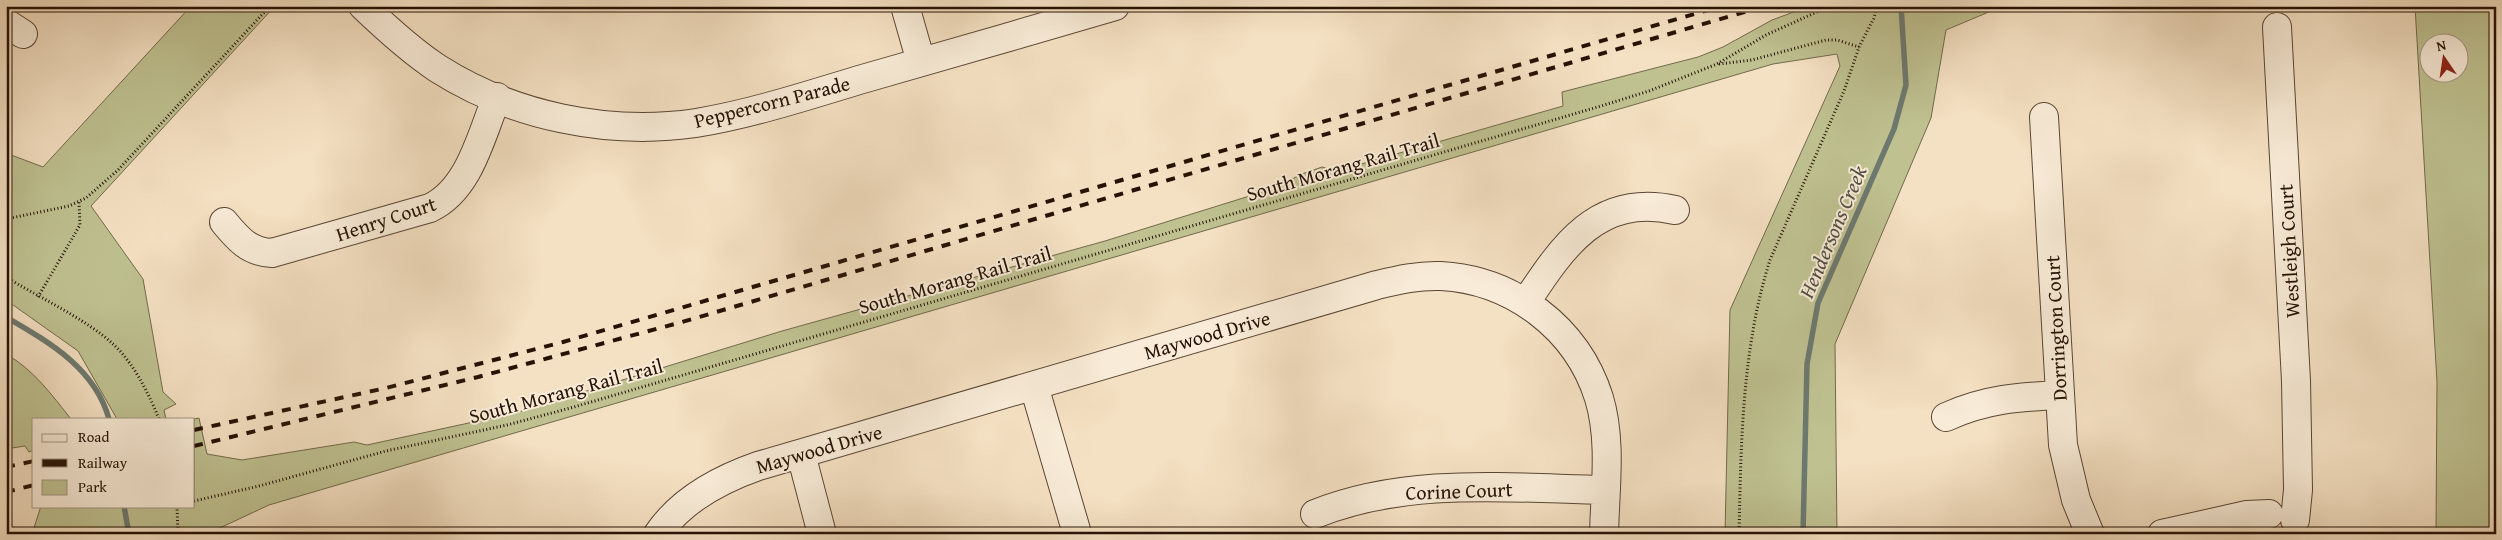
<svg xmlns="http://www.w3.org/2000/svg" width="2502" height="540" font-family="'Gentium Book Plus',serif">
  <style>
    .green { fill: #bfc191; stroke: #726a4b; fill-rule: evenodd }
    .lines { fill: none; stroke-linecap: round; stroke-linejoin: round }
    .stream { stroke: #6d796f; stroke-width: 5.5 }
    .minor-casing { stroke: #5a4634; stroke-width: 30 }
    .path { stroke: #261205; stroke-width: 3; stroke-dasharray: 1 2.5; stroke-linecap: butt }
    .minor { stroke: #f8ebd7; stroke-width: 28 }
    .rail { stroke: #261205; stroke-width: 4; stroke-dasharray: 9 9; stroke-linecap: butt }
    .labels { text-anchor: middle; stroke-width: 4; stroke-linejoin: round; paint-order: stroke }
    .street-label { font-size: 20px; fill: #261205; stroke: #f8ebd7 }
    .water-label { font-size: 21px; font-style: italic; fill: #4f4e43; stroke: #f8ebd7 }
  </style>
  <rect width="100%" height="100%" fill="#f4e0c2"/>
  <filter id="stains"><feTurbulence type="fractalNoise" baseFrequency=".004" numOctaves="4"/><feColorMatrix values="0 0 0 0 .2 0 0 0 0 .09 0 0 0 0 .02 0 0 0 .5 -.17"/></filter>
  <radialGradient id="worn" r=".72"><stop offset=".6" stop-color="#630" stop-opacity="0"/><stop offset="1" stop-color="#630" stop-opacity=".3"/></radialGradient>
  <!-- green -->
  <path class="green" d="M191,6h84l-184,200 52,73 20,113 13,12 -12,6 2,9h-49l-39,-68 -72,-51v-147l37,14z
    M1810,6h193l-57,24 -15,88 -96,226 2,190h-112l5,-224 110,-244 -3,-12 -64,10 -1504,441 -62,29h-175l9,-28h153v-87l5,-1 8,36 35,6 112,-18 13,3 148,-32 267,-82 323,-90 167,-52 30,-15 20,-7 15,4 226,-65 -1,-14 136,-35 25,-10 49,-27z
    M2415,6h81v528h-60l1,-152zM2430,42h30v30h-30z
    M6,354c28,16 45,40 65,65h-37v31l-5,2 -4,-6 -19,3z"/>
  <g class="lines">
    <!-- stream -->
    <path class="stream" d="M6,317c43,25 89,51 103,102
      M124,506l5,28
      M1803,534l4,-170 11,-61 76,-174 12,-44 -5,-79"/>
    <!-- minor casing -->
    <g class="minor-casing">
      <path id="minor" d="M363,6c23,22 47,44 74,62 75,48 171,68 259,55 55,-9 110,-27 163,-43 85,-24 171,-49 256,-74
        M905,6l16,56
        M6,23l17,11
        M2277,27l19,354 2,109 -3,30
        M2044,117l19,328 13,55 14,34
        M224,222c14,17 25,30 48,31l158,-45c40,-19 51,-73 67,-111
        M1526,302c37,-56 72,-109 149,-92
        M1034,386l42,144
        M1946,417c39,-18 72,-20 114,-22
        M801,454l21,80
        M1315,514c92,-37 194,-26 290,-24
        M658,534c23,-34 63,-55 100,-68l619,-181c21,-5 42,-10 64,-9 72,4 136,52 158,122 13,43 6,91 5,136
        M2162,534l85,-19 22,-1"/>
    </g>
    <!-- path -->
    <path class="path" d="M1719,64l33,-4 74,-20h11l22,7
      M6,219l63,-13 17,-8 32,-28 152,-164
      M6,277c32,20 80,42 107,67 20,18 36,50 46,75
      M38,297l42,-72 -1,-23
      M194,501l65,-15 127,-35 121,-26 67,-18 1027,-301 48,-15 68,-27 49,-29 64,-29
      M177,506l1,28
      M1739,534c2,-92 3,-186 31,-274l74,-169 15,-44 15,-29 3,-12"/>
    <!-- minor -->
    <use href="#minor" class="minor"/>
    <!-- rail -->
    <path class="rail" d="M194,430l192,-42 177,-46 1159,-336
      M194,446l284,-69 204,-55 1083,-316
      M6,467l28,-6
      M6,492l28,-7"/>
  </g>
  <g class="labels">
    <!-- street labels -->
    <g class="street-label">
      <text transform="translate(772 102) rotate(-14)" y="7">Peppercorn Parade</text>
      <text transform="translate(1343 167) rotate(-16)" y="7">South Morang Rail Trail</text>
      <text transform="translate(386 219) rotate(-18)" y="7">Henry Court</text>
      <text transform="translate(2289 251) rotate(-93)" y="7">Westleigh Court</text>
      <text transform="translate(955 280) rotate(-16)" y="7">South Morang Rail Trail</text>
      <text transform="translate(2056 328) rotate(-93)" y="7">Dorrington Court</text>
      <text transform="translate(1207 335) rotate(-16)" y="7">Maywood Drive</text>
      <text transform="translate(566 391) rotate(-15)" y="7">South Morang Rail Trail</text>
      <text transform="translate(819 449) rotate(-16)" y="7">Maywood Drive</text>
      <text transform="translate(1459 491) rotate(-2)" y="7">Corine Court</text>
    </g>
    <!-- water labels -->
    <g class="water-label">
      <text transform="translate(1833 232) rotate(-67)" y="7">Hendersons Creek</text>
    </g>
  </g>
  <!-- margin -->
  <rect width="2502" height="540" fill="none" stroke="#f4e0c2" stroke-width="25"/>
  <rect x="8" y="8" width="2487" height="525" fill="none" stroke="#261205" stroke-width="2.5"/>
  <rect x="12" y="12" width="2477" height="515" fill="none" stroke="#261205"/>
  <!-- legend -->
  <rect x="32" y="418" width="162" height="90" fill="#f8ebd7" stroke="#a49483"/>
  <rect x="42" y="434" width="25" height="8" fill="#f8ebd7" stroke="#a49483"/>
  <text x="78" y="442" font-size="15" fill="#261205">Road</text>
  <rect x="42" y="459" width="25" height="8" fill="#261205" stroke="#a49483"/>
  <text x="78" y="468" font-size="15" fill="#261205">Railway</text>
  <rect x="42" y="480" width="25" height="15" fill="#bfc191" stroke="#a49483"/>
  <text x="78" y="492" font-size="15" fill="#261205">Park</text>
  <!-- north arrow -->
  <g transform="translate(2444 58) rotate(347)"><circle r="24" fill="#f8ebd7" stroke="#a49483"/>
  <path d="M0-4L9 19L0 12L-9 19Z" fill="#8f2418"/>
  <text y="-8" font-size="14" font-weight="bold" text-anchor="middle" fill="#261205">N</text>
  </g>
  <rect width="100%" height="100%" filter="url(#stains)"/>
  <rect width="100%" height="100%" fill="url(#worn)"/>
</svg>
